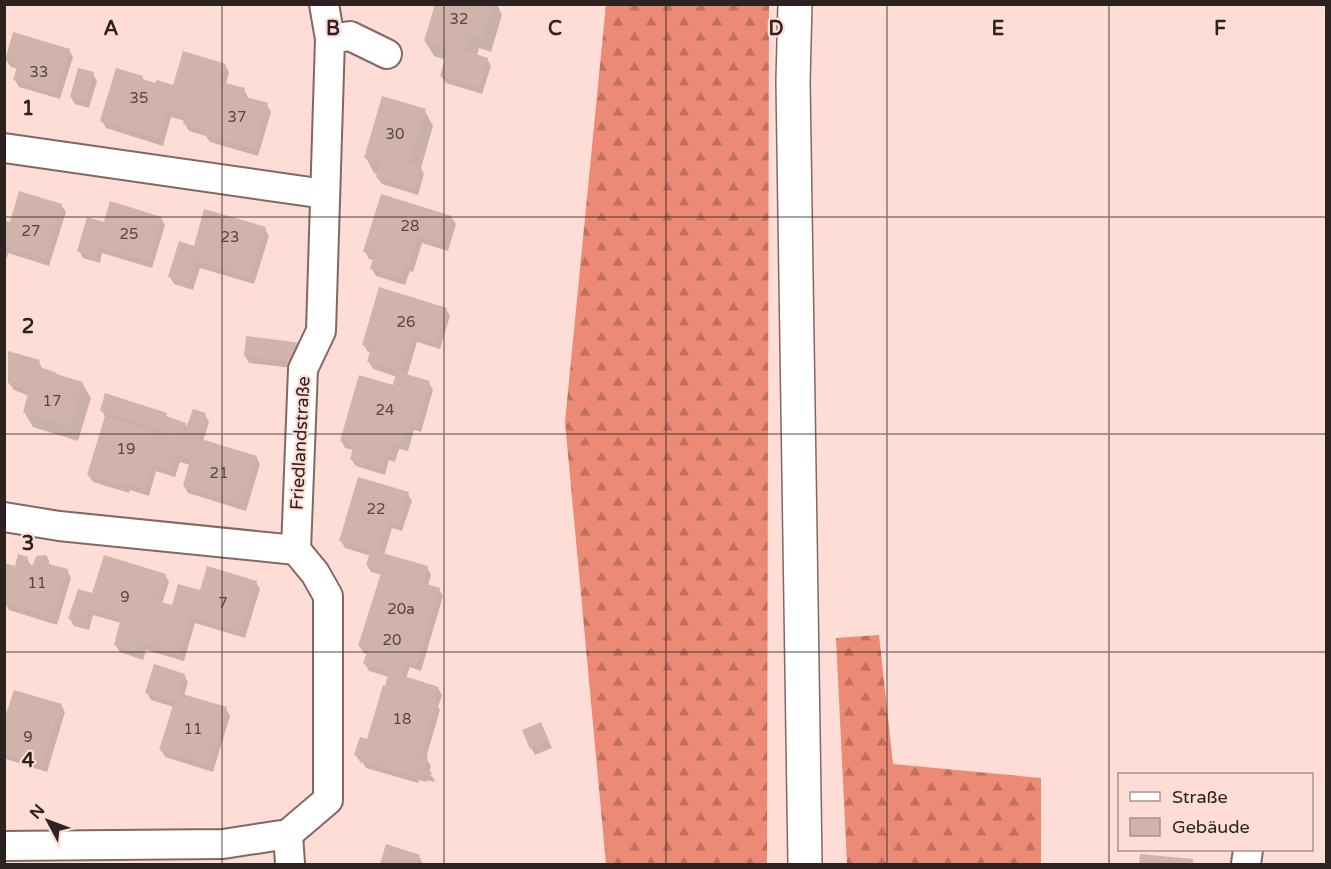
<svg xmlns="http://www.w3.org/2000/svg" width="1331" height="869" font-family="'Varela Round',sans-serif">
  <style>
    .forest { fill: url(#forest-firs) }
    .shadow { fill: #0003 }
    .building { fill: #d1b3ac }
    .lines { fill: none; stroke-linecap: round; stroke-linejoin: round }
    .street-casing { stroke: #836861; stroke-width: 32 }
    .primary-casing { stroke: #836861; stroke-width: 36 }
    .street { stroke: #fff; stroke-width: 28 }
    .primary { stroke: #fff; stroke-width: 33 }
    .grid { fill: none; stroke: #2d221f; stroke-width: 1.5; stroke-opacity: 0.55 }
    .labels { text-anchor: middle; stroke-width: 4.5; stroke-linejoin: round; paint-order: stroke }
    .number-label { font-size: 15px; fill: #564642 }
    .street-label { font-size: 18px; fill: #2d221f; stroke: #fdddd6 }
    .grid-label { font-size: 20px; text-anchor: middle; font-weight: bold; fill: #2d221f; stroke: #fdddd6; stroke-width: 4.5; stroke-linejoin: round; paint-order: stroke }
  </style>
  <defs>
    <pattern id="forest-firs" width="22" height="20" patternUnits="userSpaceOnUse" patternTransform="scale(1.5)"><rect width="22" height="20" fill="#ec8a75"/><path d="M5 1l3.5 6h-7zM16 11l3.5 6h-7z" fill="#c0705f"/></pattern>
  </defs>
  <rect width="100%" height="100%" fill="#fdddd6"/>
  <!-- forest -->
  <path class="forest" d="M606,4l163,1 -2,859h-161l-41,-442z
    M879,635l14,129 148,14v86h-194l-11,-226z"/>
  <!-- shadow -->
  <path class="shadow" d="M436,4h61l5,11 -11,37 -12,-4 -2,8 10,3 4,7 -9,28 -36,-11 -5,-7 5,-16 -12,-4 -9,-15z
    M69,50l4,7 -13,42 -41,-12 -4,-7 3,-11 -7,-2 -5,-7z
    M225,65l4,7 -3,13 18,5 4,7v2l19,6 4,7 -13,44 -48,-14 -4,-6 -17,-5 -4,-7v-3l-14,-4 -8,29 -57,-18 -4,-7 40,-44 3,5 29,5z
    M93,74l4,7 -8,27 -14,-4 -4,-7z
    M425,111l8,15 -12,42 3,6 -6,21 -36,-11 -5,-7 1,-3 -4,-1 -8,-15z
    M61,205l5,7 -17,54 -41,-13 -1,5 -3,-1v-35l7,2z
    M451,217l5,7 -8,27 -26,-8 -9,29 -3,-1 -5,14 -29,-9 -4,-7 3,-9 -6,-1 -4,-8z
    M161,218l4,7 -13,43 -50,-15 -2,10 -17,-5 -4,-7 26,-27z
    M265,229l4,7 -15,48 -54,-16 -7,22 -19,-6 -4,-7 25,-29z
    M446,309l4,7 -10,33 -23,-7 -10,34 22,7 4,7 -12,42 -7,-2 -6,21 -9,-2 -4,13 -6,-2 -4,15 -29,-9 -5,-7 3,-9 -9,-2 -4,-8 53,-53 3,-10 -24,-8 -4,-7 2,-9 -3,-1 -4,-7z
    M300,344l-7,24 -44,-5 -4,-7z
    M39,362l4,8 39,13 9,15 -13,43 -45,-14 -9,-15 5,-16 -15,-6 -5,-7z
    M102,411l64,4 2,4 17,5 3,4 17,-13 4,7 -6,19 53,16 4,7 -14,47 -58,-18 -4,-7 6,-21 -10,-3 -5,15 -19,-6 -7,25 -19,-6 -1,3 -36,-11 -5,-7 18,-57z
    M408,494l4,7 -10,30 -10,-3 -8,27 43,12 4,8 -3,11 11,3 4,7 -22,75 -11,-4 -4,11 32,10 4,7 -4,12 2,3 -14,48 5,8 -2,7 6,7 -1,2 -7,-2v2l-8,-2 -1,3 -52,-15 -3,-5 -3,-1 -4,-7 12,-14 21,-64 -20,-6 -4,-7 3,-9 -4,-2 -5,-7 23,-71 -11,-3 -4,-7 4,-9 -26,-8 -4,-7z
    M45,556l6,10 16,4 4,8 -14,47 -48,-15 -5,-9v-36l12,3 11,-10 4,8 3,1z
    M165,575l4,7 -7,22 11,3 28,-15 55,-10 4,7 -15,49 -50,-15 -11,38 -38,-11 -3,10 -23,-8 -5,-7 6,-22 -28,-8 -4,15 -15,-4 -4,-7 23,-25z
    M184,675l4,7 -4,14 42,13 4,7 -17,56 -48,-15 -4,-7 13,-43 -23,-7 -4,-7z
    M61,705l4,7 -18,60 -41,-13 -2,4v-38z
    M541,724l11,24 -17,7 -4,-7z
    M387,846l32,10 4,8h-41z
    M1142,856l50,5 3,3h-54z"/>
  <!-- building -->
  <path class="building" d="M435,4h58l-10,33 -12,-3 -5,17 22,7 -9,29 -39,-11 8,-28 -24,-7z
    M13,32l57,17 -14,44 -43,-13 5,-16 -13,-4z
    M183,51l43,13 -5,18 24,6 -2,8 25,7 -13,46 -51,-14 2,-5 -23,-6 2,-8 -18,-6 -8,29 -59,-18 16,-53 27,8 -1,3 13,4 2,-3 16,5z
    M78,68l16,4 -8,30 -16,-5z
    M382,96l44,13 -16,53 11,4 -7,23 -38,-12 4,-14 -16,-5z
    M19,191l43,13 -16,55 -42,-12v-27l6,2z
    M381,194l71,22 -8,28 -26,-7 -9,28 -3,-1 -5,15 -31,-10 4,-14 -11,-3z
    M110,201l52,16 -13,45 -51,-15 -2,10 -19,-6 10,-34 17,5z
    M204,209l62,18 -16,50 -54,-16 -7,22 -21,-6 11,-36 15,5z
    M379,287l68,21 -11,34 -23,-7 -11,38 28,8 -13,45 -7,-2 -6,20 -9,-2 -4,13 -6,-1 -4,14 -31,-9 4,-14 -14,-4 19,-66 34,10 4,-14 -30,-9 4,-14 -9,-3z
    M246,336l55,7 -1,10 -12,8 -44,-5z
    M8,351l32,9 -3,6 20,7 -1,1 27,8 -13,45 -47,-15 6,-22 -21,-7z
    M105,393l62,20 -1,3 20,7 -4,16 11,-30 13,4 -8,25 59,18 -14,49 -60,-19 7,-26 -14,-4 -4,14 -19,-5 -9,28 -2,-1 1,-3 -17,-5 -1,3 -38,-12 18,-59 56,17 1,-3 -62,-19z
    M358,477l51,15 -10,33 -11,-3 -9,30 49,14 -4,17 16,5 -23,76 -11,-3 -5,14 38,12 -5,14 3,1 -16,53 7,2 -4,13 8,2 -2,4 -6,-3 -1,3 -7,-3 -2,4 -54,-16 1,-4 -7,-2 6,-18 7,2 16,-54 2,1 4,-14 -26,-8 5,-15 -10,-3 24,-76 -16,-5 5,-15 -32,-9z
    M18,554l10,3 -2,6 7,2 3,-9 10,-1 3,5v4l19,5 -15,49 -49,-14 2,-8h-2v-33l11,3z
    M104,555l62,19 -9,27 15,4 6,-21 22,6 7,-24 50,15 -16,51 -50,-15 -11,37 -37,-11 -4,10 -25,-8 7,-27 -31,-9 -5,15 -17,-5 10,-30 14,4z
    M154,664l31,10 -6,19 48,14 -17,58 -51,-15 15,-48 -29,-9z
    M14,690l48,14 -19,61 -39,-11v-34z
    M541,722l8,19 -19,8 -8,-19z
    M386,844l34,11 -3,9h-37z
    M1140,854l53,5v5h-54z"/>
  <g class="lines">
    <!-- street casing -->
    <g class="street-casing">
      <path id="street" d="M330,39l20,-3 37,18
        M4,148l321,46
        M4,517l55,9 237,24
        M4,846l219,-2 65,-10
        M290,864l-2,-30 40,-34v-204l-13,-23 -19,-23 7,-181 18,-38 9,-292 -6,-35
        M1246,864l2,-14"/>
    </g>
    <!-- primary casing -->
    <g class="primary-casing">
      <path id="primary" d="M795,4l-2,77 12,783"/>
    </g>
    <!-- street -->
    <use href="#street" class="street"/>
    <!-- primary -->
    <use href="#primary" class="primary"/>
  </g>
  <!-- grid -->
  <path class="grid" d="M222,4v860M444,4v860M666,4v860M887,4v860M1109,4v860M4,217h1322M4,434h1322M4,652h1322"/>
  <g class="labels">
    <!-- number labels -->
    <g class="number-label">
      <text x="459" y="24">32</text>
      <text x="39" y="77">33</text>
      <text x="139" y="103">35</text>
      <text x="237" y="122">37</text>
      <text x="395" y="139">30</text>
      <text x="410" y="231">28</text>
      <text x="31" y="236">27</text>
      <text x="129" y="239">25</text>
      <text x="230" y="242">23</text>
      <text x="406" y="327">26</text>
      <text x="52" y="406">17</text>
      <text x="385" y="415">24</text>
      <text x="126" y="454">19</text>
      <text x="219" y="478">21</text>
      <text x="376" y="514">22</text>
      <text x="37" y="588">11</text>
      <text x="125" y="602">9</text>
      <text x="223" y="608">7</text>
      <text x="401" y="614">20a</text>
      <text x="392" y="645">20</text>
      <text x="402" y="724">18</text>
      <text x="193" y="734">11</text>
      <text x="28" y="742">9</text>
    </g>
    <!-- street labels -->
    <g class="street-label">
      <text transform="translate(300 443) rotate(-87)" y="6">Friedlandstraße</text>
    </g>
  </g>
  <g class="grid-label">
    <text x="111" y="35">A</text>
    <text x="333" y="35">B</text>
    <text x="555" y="35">C</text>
    <text x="776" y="35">D</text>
    <text x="998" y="35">E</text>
    <text x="1220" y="35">F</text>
    <text x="28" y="115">1</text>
    <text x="28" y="333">2</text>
    <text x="28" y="550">3</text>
    <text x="28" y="767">4</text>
  </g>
  <!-- border -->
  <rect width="1331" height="869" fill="none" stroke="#2d221f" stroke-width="12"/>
  <!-- legend -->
  <rect x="1118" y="773" width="195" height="78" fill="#fdddd6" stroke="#aa928d" stroke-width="1.5"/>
  <rect x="1130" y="792" width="30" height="9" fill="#ffffff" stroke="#aa928d" stroke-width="1.5"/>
  <text x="1172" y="803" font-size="18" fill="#2d221f">Straße</text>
  <rect x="1130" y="818" width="30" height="18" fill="#d1b3ac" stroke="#aa928d" stroke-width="1.5"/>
  <text x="1172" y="833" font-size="18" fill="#2d221f">Gebäude</text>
  <!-- north arrow -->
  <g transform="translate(48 821) rotate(311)" stroke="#fdddd6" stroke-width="4.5" paint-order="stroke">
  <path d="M0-4.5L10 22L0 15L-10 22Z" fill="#2d221f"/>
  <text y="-9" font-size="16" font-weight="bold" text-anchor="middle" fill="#2d221f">N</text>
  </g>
</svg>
